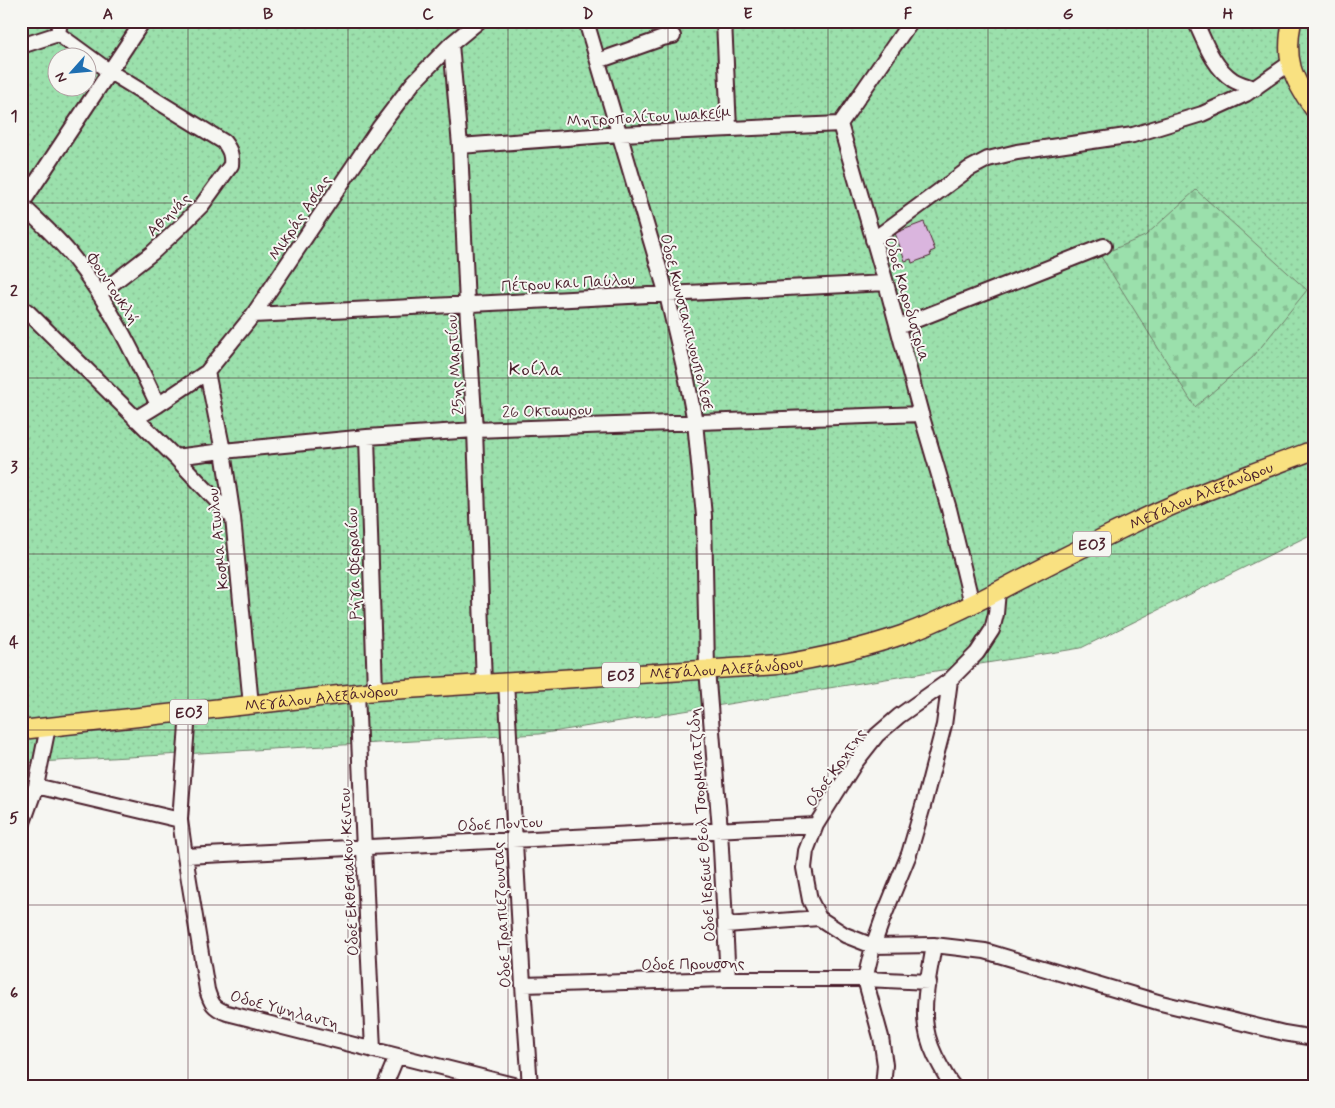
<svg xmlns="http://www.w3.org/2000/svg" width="1335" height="1108" font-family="Mynerve,sans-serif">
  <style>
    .grass { fill: url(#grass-dots); stroke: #72806c; fill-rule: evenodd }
    .cemetery { fill: url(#cemetery-stones); stroke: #72806c }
    .building { fill: #dab5de; stroke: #4a1f2b }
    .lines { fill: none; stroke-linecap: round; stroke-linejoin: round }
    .minor-casing { stroke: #4a1f2b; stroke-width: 18 }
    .major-casing { stroke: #4a1f2b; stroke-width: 21 }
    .minor { stroke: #f6f6f2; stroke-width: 14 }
    .major { stroke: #f9e181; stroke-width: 18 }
    .grid { fill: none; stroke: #4a1f2b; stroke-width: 1; stroke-opacity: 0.55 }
    .labels { text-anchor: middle; stroke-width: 4; stroke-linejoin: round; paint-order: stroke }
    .shield { fill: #f6f6f2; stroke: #7e6067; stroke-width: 1 }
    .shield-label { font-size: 15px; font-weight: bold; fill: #4a1f2b }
    .street-label { font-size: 16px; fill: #4a1f2b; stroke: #f6f6f2 }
    .quarter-label { font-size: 19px; letter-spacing: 1px; fill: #4a1f2b; stroke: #f6f6f2 }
    .neatline { fill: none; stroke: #4a1f2b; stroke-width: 2 }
    .grid-label { font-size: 16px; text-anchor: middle; font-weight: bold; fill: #4a1f2b }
  </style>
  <defs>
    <pattern id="grass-dots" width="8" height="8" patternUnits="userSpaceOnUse" patternTransform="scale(1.25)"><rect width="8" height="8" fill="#9be0ac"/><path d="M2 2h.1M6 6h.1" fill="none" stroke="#87c094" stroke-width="1.8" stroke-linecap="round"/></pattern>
    <pattern id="cemetery-stones" width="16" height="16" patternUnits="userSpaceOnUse" patternTransform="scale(1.25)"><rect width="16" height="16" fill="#9be0ac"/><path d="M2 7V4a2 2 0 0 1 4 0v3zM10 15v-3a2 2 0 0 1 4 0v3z" fill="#87c094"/></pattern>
  </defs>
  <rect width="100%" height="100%" fill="#f6f6f2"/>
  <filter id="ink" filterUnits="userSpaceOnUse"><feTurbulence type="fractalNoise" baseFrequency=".02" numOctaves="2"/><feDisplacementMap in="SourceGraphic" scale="10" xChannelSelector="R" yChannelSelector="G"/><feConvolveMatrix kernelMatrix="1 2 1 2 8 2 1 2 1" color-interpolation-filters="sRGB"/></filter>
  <g filter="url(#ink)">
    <!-- grass -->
    <path class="grass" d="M21,21h1293v512l-233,115 -542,86 -518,29zM58,58h30v30h-30z"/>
    <!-- cemetery -->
    <path class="cemetery" d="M1196,190l111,100 -54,67 -58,50 -95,-152 45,-19z"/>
    <!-- building -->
    <path class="building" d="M924,222l11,28 -5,2 1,4 -19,7 -1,-4 -6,2 -10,-28z"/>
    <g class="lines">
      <!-- minor casing -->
      <g class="minor-casing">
        <path id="minor" d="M586,21l81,274 20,85 8,42 9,94 3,153 13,161 8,149
          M724,21l5,108
          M1195,21c10,21 18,46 38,59 7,4 15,6 22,9
          M58,34l52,38 114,70c6,8 8,13 7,23l-29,40 -22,22 -28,26 -53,41
          M58,34l2,-13
          M451,44l9,102 7,159 8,125 9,254
          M21,46l37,-12
          M598,61l65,-23 10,-2
          M840,124l46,159 35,131 28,95 23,95
          M840,124l71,-103
          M460,146l160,-12 220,-10
          M21,204c17,17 36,33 51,52 36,44 62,98 86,149
          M21,205l122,-184
          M873,240l96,-71 19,-10 29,-7 116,-17 69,-21 44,-20 44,-31
          M21,307l7,5 147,145 58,61
          M253,315l633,-32
          M898,327l206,-81
          M207,372l16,79 10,67 18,187
          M135,419l23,-14 49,-33 46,-57 126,-187 34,-45 38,-39 28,-23
          M367,437l8,254
          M175,457l48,-6 144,-14 108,-7 446,-16
          M998,591l-2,23 -4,16 -15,23 -27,27 -51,36 -22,19 -22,28 -39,62 -10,26 -2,17 6,32 9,18 26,17 28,11 61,-1 51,6 176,52 123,30 30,5
          M506,682l17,303 7,102
          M357,693l16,357
          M188,712l-8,108 5,36 22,134c4,13 6,18 20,23l294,74
          M36,786l144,34
          M21,828l15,-42 12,-59
          M185,856l631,-31
          M726,925l93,-7
          M934,945c-4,25 -12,58 -8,82 2,14 8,28 15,40 4,7 7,14 13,20
          M523,985l205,-6h137l64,3
          M384,1087l13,-31
          M883,1087l2,-22 -4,-28 -16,-58 8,-33 10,-28 26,-64 14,-48 21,-81 6,-45"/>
      </g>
      <!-- major casing -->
      <g class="major-casing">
        <g id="major">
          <path d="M1292,21c-8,39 0,57 22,88"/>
          <path id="s1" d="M21,730l354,-39 402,-26c43,-7 84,-16 125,-30 41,-15 79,-35 117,-55 39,-20 79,-40 119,-59 57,-27 117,-49 176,-71"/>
        </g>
      </g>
      <!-- minor -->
      <use href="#minor" class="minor"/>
      <!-- major -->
      <use href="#major" class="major"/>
    </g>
  </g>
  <!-- grid -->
  <path class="grid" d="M188,21v1066M348,21v1066M508,21v1066M668,21v1066M828,21v1066M988,21v1066M1148,21v1066M21,203h1293M21,378h1293M21,554h1293M21,730h1293M21,905h1293"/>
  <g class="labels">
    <!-- shield labels -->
    <g class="shield">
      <rect x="1073" y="531.5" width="38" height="25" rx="4"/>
      <rect x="602" y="662.5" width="38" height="25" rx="4"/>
      <rect x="170" y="699.5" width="38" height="25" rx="4"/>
    </g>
    <g class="shield-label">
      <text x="1092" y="549">ΕΟ3</text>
      <text x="621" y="680">ΕΟ3</text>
      <text x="189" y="717">ΕΟ3</text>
    </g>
    <!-- street labels -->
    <g class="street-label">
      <text transform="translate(649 116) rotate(-3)" y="6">Μητροπολίτου Ιωακείμ</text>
      <text transform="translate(168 214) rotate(-44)" y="6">Αθηνάς</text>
      <text transform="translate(299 217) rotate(-56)" y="6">Μικράς Ασίας</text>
      <text transform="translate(568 282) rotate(-3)" y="6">Πέτρου και Παύλου</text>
      <text transform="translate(114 288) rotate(57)" y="6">Φουντουκλή</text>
      <text transform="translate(908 299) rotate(74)" y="6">Oδοε Καροδιστρια</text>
      <text transform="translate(688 322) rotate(76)" y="6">Oδοε Κωνσταντινουπολεσε</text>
      <text transform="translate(454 365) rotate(-94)" y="6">25ης Μαρτίου</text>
      <text transform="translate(547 410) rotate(-2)" y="6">26 Οκτοωρου</text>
      <text dy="6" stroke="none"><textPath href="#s1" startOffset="1218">Μεγάλου Αλεξάνδρου</textPath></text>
      <text transform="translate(217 539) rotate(-96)" y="6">Κοσμα Ατωλου</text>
      <text transform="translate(353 564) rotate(-92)" y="6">Ρήγα Φερραίου</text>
      <text dy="6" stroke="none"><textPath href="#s1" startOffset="708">Μεγάλου Αλεξάνδρου</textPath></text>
      <text dy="6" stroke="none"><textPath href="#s1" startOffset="302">Μεγάλου Αλεξάνδρου</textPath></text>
      <text transform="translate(835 767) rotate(-55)" y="6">Oδοε Κρητης</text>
      <text transform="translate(500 823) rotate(-3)" y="6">Oδοε Ποντου</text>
      <text transform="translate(701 825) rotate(-94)" y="6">Oδοε Ιερεωε Θεολ Τσορμπατζιδη</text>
      <text transform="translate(348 872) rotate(-93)" y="6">Oδοε Εκθεσιακου Κεντου</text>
      <text transform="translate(501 915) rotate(-93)" y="6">Oδοε Τραπιεζουντας</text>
      <text transform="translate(693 963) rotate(-1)" y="6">Oδοε Προυσσης</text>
      <text transform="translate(285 1009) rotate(15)" y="6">Oδοε Υψηλαντη</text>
    </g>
    <!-- quarter labels -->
    <g class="quarter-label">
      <text x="536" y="375">Κοίλα</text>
    </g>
  </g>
  <!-- margin -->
  <rect width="1335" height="1108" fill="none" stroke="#f6f6f2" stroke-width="55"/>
  <!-- north arrow -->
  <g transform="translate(72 72) rotate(243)"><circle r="24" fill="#f6f6f2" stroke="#b1a0a2"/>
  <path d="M0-4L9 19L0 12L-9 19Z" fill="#1f6fb2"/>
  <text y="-8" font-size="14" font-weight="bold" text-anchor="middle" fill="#4a1f2b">N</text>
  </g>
  <rect x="28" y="28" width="1280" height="1052" class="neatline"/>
  <g class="grid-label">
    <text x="108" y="19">A</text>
    <text x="268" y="19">B</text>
    <text x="428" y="19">C</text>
    <text x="588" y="19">D</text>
    <text x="748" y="19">E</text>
    <text x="908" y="19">F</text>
    <text x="1068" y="19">G</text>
    <text x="1228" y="19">H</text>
    <text x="14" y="121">1</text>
    <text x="14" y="296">2</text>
    <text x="14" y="472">3</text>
    <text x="14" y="647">4</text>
    <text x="14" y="823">5</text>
    <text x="14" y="998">6</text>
  </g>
</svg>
